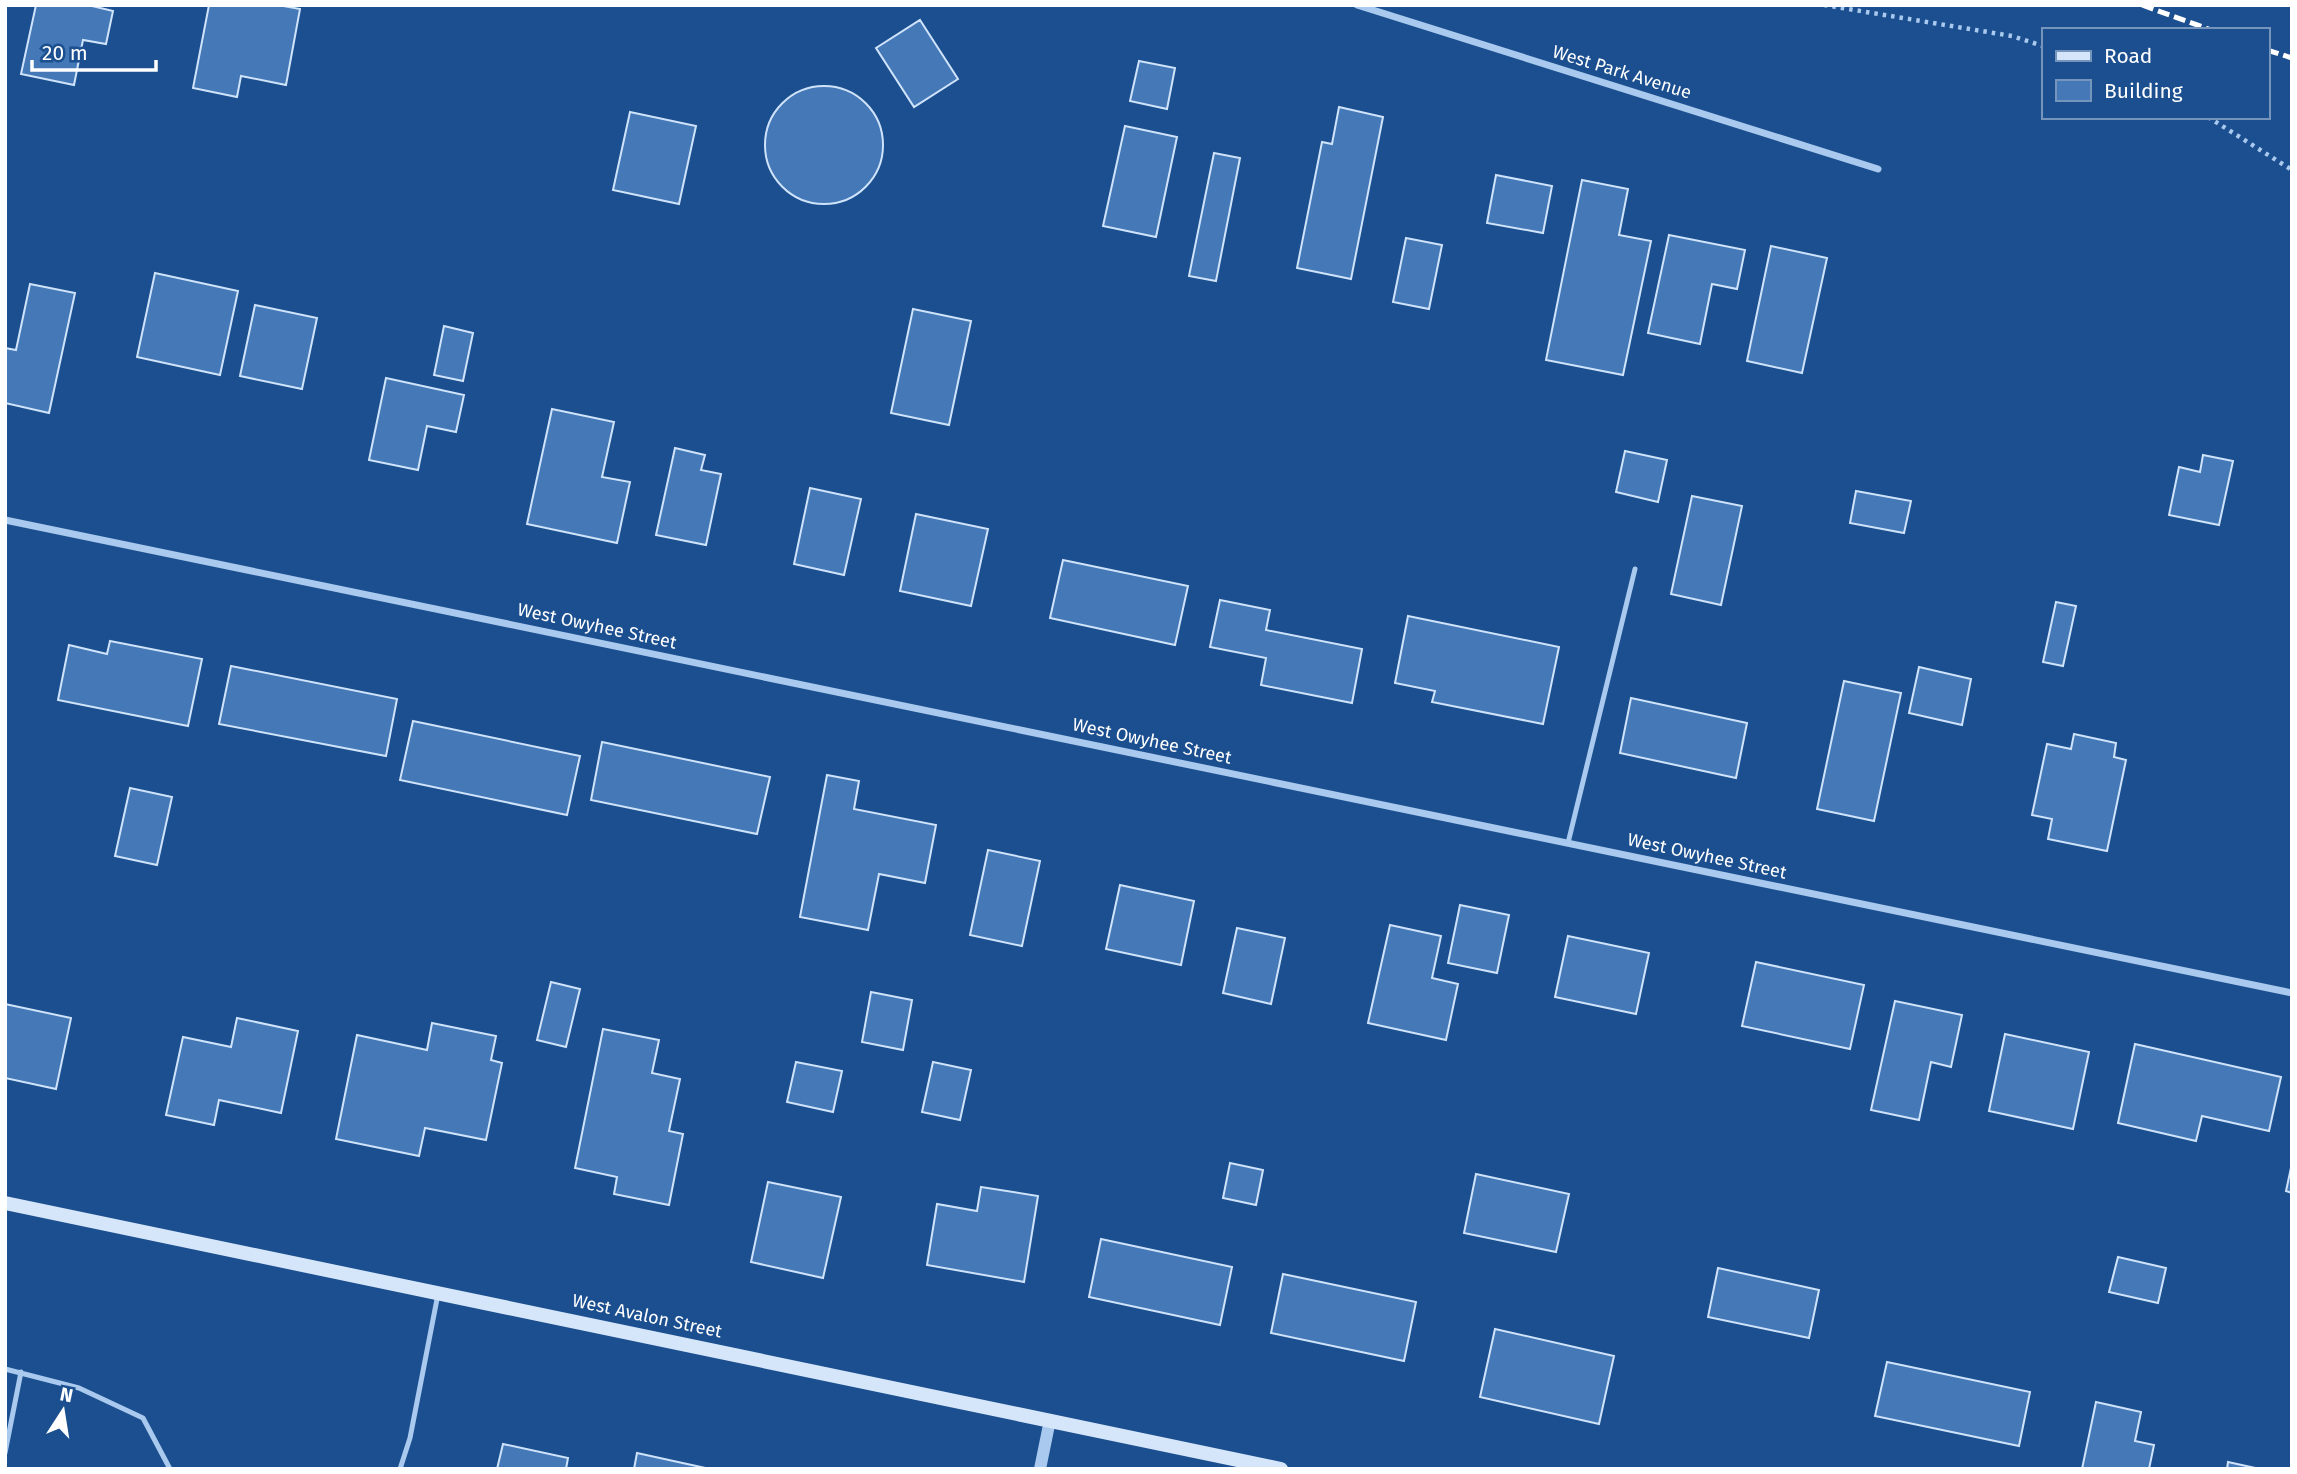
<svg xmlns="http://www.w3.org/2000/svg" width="2297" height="1474" font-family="'Fira Sans',sans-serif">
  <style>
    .building { fill: #4478b7; stroke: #cfe3fa; stroke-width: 2 }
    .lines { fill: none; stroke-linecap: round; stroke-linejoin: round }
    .path { stroke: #a9c9ee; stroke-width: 4.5; stroke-dasharray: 3.5 5; stroke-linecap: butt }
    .service { stroke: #a9c9ee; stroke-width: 5 }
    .minor { stroke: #a9c9ee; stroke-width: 7 }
    .tertiary { stroke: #a9c9ee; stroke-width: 12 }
    .secondary { stroke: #d6e6fa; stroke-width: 14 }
    .rail { stroke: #fff; stroke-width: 5; stroke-dasharray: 12 5; stroke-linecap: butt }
    .labels { text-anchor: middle; stroke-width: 5; stroke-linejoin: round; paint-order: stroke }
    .street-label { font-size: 18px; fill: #fff; stroke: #1b4f8f }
  </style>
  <rect width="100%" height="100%" fill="#1b4f8f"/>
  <!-- building -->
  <path class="building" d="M36,5h52l25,6 -7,33 -23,-4 -9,45 -53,-11z
    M209,5h69l22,4 -14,76 -45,-9 -4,21 -44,-9z
    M920,20l38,59 -44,28 -38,-59z
    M1139,61l36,7 -8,41 -37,-8z
    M765 145a59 59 0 1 1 118 0a59 59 0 1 1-118 0Z
    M1339,107l44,10 -32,162 -54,-11 25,-126 10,2z
    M630,112l66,14 -17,78 -66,-14z
    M1125,126l52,11 -21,100 -53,-11z
    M1214,153l26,5 -24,123 -27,-5z
    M1496,175l56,11 -9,47 -56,-10z
    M1582,180l46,9 -9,46 32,6 -28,134 -77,-15z
    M1669,235l76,15 -8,39 -25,-5 -12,60 -52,-11z
    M1406,238l36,7 -13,64 -36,-7z
    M1771,246l56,12 -25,115 -55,-12z
    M155,273l83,18 -18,84 -83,-18z
    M30,284l45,9 -26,120 -44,-10v-55l11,2z
    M255,305l62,13 -15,71 -62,-13z
    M913,309l58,12 -22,104 -58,-12z
    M444,326l29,7 -10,48 -29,-6z
    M386,378l78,17 -8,37 -29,-6 -9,44 -49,-10z
    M552,409l62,13 -12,55 28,5 -13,61 -90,-19z
    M675,448l30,7 -4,15 20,4 -15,71 -50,-10z
    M1625,451l42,9 -9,42 -42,-10z
    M2203,455l30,6 -14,64 -50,-10 10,-48 21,5z
    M810,488l51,11 -17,76 -50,-11z
    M1856,491l55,10 -7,32 -54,-10z
    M1692,496l50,10 -21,99 -50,-11z
    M916,514l72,15 -17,77 -71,-15z
    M1063,560l125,26 -13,59 -125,-27z
    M1220,600l50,10 -4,20 96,19 -10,54 -91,-18 5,-27 -56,-11z
    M2056,602l20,4 -13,60 -20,-4z
    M1408,616l151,31 -16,77 -111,-22 3,-11 -40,-8z
    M110,641l92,18 -14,67 -130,-26 11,-55 38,9z
    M231,666l166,33 -11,57 -167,-32z
    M1919,667l52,12 -9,46 -53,-12z
    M1844,681l57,12 -27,128 -57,-12z
    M1631,698l116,25 -11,55 -116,-25z
    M413,721l167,35 -13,59 -167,-35z
    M2074,734l42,9 -2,14 12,3 -19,91 -59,-12 4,-20 -20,-4 15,-71 24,5z
    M602,742l168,35 -13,57 -166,-34z
    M827,775l32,6 -5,28 82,16 -11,58 -46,-9 -11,56 -68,-13z
    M130,788l42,9 -15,68 -42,-9z
    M988,850l52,11 -18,85 -52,-11z
    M1120,885l74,16 -13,64 -75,-16z
    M1460,905l49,10 -12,58 -49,-10z
    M1390,925l51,11 -9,42 26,6 -12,56 -78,-17z
    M1237,928l48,10 -14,66 -48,-11z
    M1568,936l81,17 -13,61 -81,-17z
    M1756,962l108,23 -14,64 -108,-23z
    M551,982l29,7 -14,58 -29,-7z
    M871,992l41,8 -9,50 -41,-8z
    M1895,1001l67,14 -11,52 -20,-5 -12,58 -48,-10z
    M5,1004l66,14 -15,71 -51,-11z
    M237,1018l61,13 -17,82 -62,-13 -5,25 -48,-10 17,-78 48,10z
    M432,1023l64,13 -5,24 11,3 -16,77 -61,-12 -6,28 -83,-17 21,-104 70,15z
    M603,1029l56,11 -7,33 28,6 -11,52 14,3 -14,71 -55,-11 3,-17 -42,-9z
    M2005,1034l84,18 -16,77 -84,-18z
    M2135,1044l146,33 -12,54 -67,-15 -6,25 -78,-18z
    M796,1062l46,9 -9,41 -46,-10z
    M933,1062l38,8 -11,50 -38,-8z
    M1230,1163l33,7 -7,35 -33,-7z
    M2292,1163v30l-6,-2z
    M1476,1174l93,20 -13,58 -92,-19z
    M768,1182l73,15 -18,81 -72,-16z
    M981,1187l57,9 -14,86 -97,-17 10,-61 40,7z
    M1101,1239l131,28 -12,58 -131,-28z
    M2118,1257l48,11 -8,35 -49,-11z
    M1718,1268l101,22 -10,48 -101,-21z
    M1283,1274l133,28 -12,59 -133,-28z
    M1495,1329l119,27 -15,68 -119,-27z
    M1887,1362l143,30 -11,54 -144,-30z
    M2096,1402l45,10 -6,29 19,4 -5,24h-67z
    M503,1444l65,14 -2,11h-69z
    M637,1453l73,16h-76z
    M2228,1462l32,7h-33z"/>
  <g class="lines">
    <!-- path -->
    <path class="path" d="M1824,5l188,31 31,10
      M2208,117l84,53"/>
    <!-- service -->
    <path class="service" d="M1568,843l67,-274
      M5,1369l74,19 64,30 27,51
      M5,1453l16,-81
      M400,1469l10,-31 28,-144"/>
    <!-- minor -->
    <path class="minor" d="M1357,5l521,164
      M5,520l2287,473"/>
    <!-- tertiary -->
    <path class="tertiary" d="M1040,1469l10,-49"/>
    <!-- secondary -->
    <path class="secondary" d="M5,1203l1276,266"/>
    <!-- rail -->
    <path class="rail" d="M2142,5l69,25
      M2267,50l25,8"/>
  </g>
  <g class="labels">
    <!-- street labels -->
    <g class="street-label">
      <text transform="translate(1622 72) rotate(17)" y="6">West Park Avenue</text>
      <text transform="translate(597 626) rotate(12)" y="6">West Owyhee Street</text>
      <text transform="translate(1152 741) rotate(12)" y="6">West Owyhee Street</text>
      <text transform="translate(1707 856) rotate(12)" y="6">West Owyhee Street</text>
      <text transform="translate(647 1316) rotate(12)" y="6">West Avalon Street</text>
    </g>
  </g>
  <!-- border -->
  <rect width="2297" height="1474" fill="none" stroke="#ffffff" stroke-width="14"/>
  <!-- legend -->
  <rect x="2042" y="28" width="228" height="91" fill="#1b4f8f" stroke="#7695bc" stroke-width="2"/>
  <rect x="2056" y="51" width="35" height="10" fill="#d6e6fa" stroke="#7695bc" stroke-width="2"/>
  <text x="2104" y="63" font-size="21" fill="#ffffff">Road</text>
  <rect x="2056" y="80" width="35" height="21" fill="#4478b7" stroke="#7695bc" stroke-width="2"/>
  <text x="2104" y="98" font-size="21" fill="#ffffff">Building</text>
  <!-- north arrow -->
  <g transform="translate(63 1411) rotate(12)" stroke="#1b4f8f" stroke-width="5" paint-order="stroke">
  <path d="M0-5L12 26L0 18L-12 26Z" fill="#ffffff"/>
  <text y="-10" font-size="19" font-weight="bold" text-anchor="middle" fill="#ffffff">N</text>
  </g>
  <!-- scale -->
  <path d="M32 60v10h124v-10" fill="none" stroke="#ffffff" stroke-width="3.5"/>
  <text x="42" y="60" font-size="21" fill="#ffffff" stroke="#1b4f8f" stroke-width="5" paint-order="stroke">20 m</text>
</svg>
